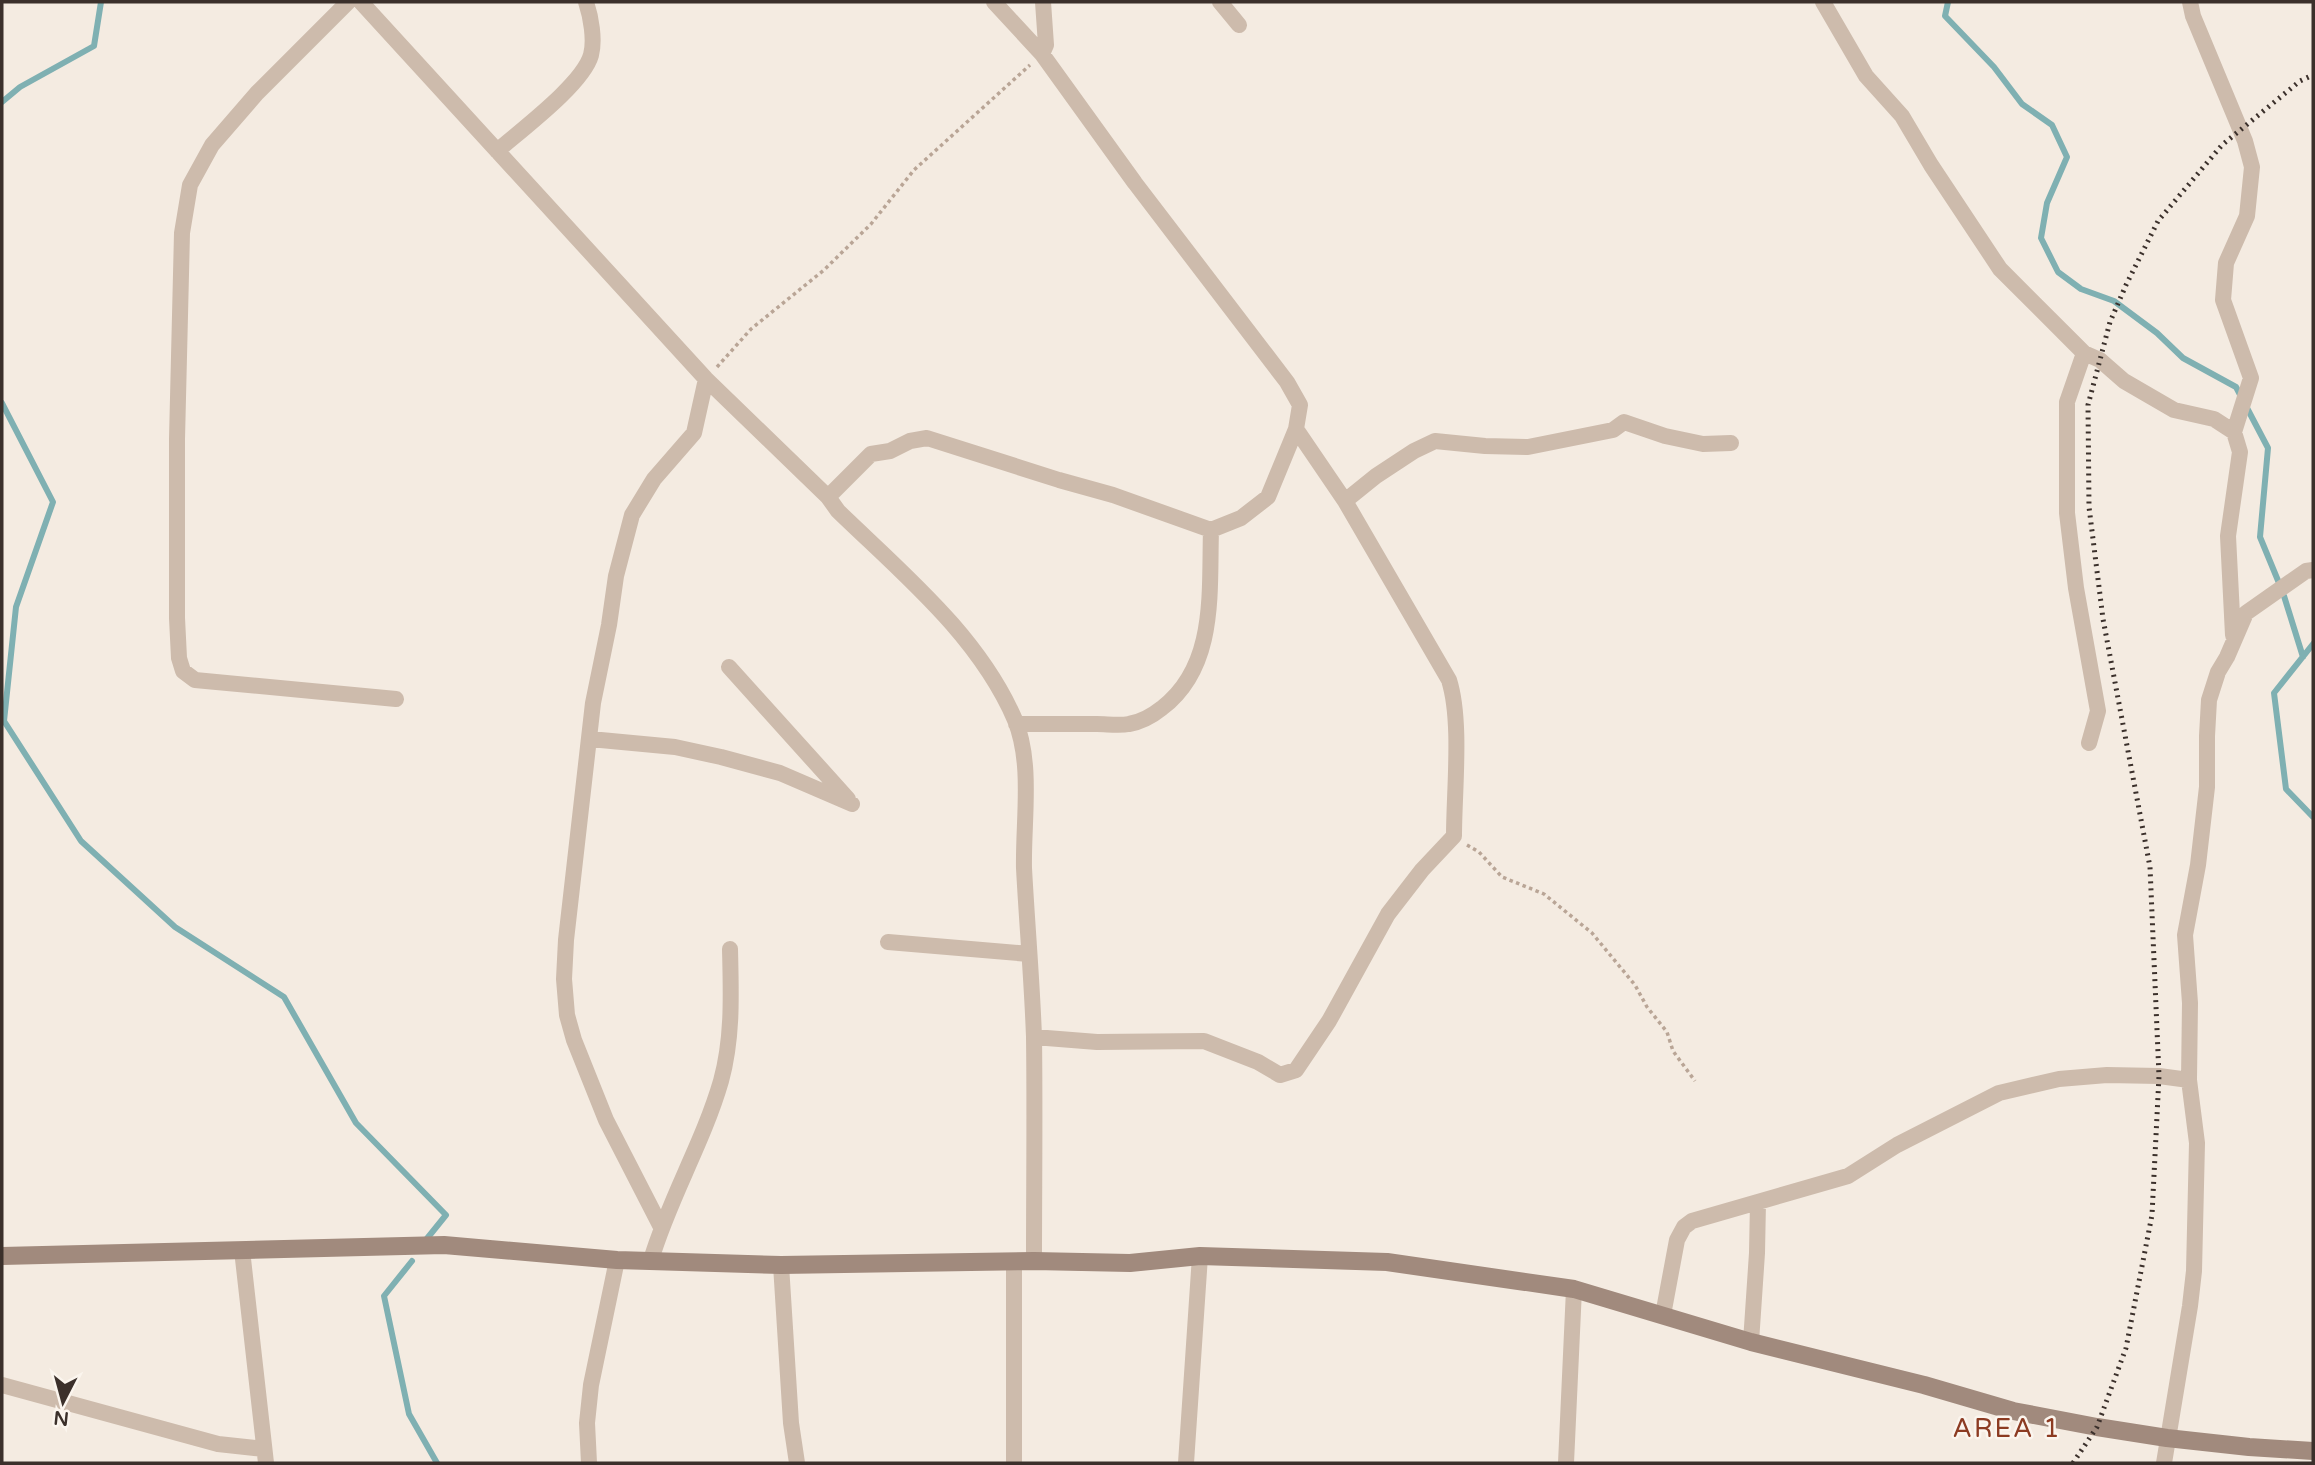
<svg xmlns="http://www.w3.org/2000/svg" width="2315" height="1465" font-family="'Varela Round',sans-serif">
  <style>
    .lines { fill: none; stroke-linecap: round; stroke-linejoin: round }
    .stream { stroke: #7fb0b2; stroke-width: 6 }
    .path { stroke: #b9a596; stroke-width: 3.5; stroke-dasharray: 3.5 3.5; stroke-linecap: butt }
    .street { stroke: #cdbbac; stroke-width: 16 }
    .secondary { stroke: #a18a7d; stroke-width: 18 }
    .rail { stroke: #3b302b; stroke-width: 5; stroke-dasharray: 2 5; stroke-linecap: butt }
    .labels { text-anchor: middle; stroke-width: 5; stroke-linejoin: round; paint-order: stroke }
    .quarter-label { font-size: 26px; letter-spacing: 2px; fill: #8c3b22; stroke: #fbf5ee }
  </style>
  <rect width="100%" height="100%" fill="#f4ebe1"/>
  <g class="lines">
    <!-- stream -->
    <path class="stream" d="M1948,2l-3,14 49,51 28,37 30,21 15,32 -20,46 -6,35 17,34 23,17 33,12 43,32 26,25 53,29 32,61 -8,89 19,46
      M2,102l18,-15 74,-41 7,-44
      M2,403l51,99 -37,105 -12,114 77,120 94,86 109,70 72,126 90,92 -21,26
      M2284,596l19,61
      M2313,644l-39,49 12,96 27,28
      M412,1261l-28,35 25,118 28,49"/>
    <!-- path -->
    <path class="path" d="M717,367l34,-38 73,-59 47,-46 43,-54 116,-105
      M1467,845l12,7 23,25 42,17 48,39 43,52 12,22 20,25 6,19 22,30"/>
    <!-- street -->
    <path class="street" d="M348,2l-91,91 -45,52 -22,40 -8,48 -5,206v179l2,40 4,13 12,9 201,19
      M361,2l345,377 122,118 10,14c65,63 141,125 177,209 18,44 8,101 9,148 3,56 8,113 10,169 1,75 0,149 0,224
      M1220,2l19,23
      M1823,2l43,74 36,40 29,49 69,104 84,84
      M2190,2l3,14 52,125 7,26 -5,49 -21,47 -3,37 28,78 -17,54
      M1042,54l4,-9 -3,-43
      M497,151c24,-21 86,-67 94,-96 4,-15 0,-38 -5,-53
      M828,497l43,-43 19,-3 20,-10 17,-3 132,42 54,15 98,35 30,-12 27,-21 28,-68 4,-24 -13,-23 -152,-199 -93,-129 -48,-52
      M1345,501l31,-25 38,-25 21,-10 50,5 43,1 85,-17 11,-8 41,14 38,8 28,-1
      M729,667l119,132
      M1016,724c27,0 54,0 81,0 10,0 22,2 32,0 12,-2 23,-8 33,-16 55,-42 47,-116 49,-178
      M590,739l85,8 46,10 59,16 72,31
      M2089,743l9,-32 -22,-123 -9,-75v-111l17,-49 16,7 24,21 50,29 40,9 20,13 6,20 -12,84 5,99
      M888,942l141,12
      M1034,1037l63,5 107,-1 54,21 22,13 16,-5 33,-49 59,-107 34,-44 32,-34c0,-45 8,-115 -5,-156l-104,-179 -49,-72
      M661,1227l-55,-107 -32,-80 -7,-25 -3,-36 2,-39 27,-237 16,-78 7,-49 16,-61 22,-36 40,-46 12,-54
      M242,1250l24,213
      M651,1260c18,-61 52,-117 70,-179 12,-43 10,-88 9,-132
      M781,1265l10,158 6,40
      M1663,1315l14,-75 7,-13 8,-6 156,-45 49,-31 102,-52 60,-14 48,-4 52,1 30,4
      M1751,1342l6,-89 1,-51
      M2,1385l216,59 46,5
      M589,1463l-2,-40 4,-38 26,-125
      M1014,1463v-201
      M1186,1463l14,-207
      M1566,1463l8,-174
      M2164,1463l26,-157 4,-35 3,-128 -8,-63 1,-77 -5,-68 13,-70 9,-78v-51l2,-36 9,-28 9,-15 19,-44 60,-42 7,-1"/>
    <!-- secondary -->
    <path class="secondary" d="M2,1256l442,-11 173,15 164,5 253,-4 96,2 70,-7 187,6 187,27 177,53 173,43 89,26 84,16 70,11 82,9 64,4"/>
    <!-- rail -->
    <path class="rail" d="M2073,1463l24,-36 29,-79 26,-133 7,-139 -9,-209 -47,-248 -14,-112 -1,-102 22,-83 16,-37 32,-64 64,-76 78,-64 13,-6"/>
  </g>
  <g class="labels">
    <!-- quarter labels -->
    <g class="quarter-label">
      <text x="2007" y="1437">AREA 1</text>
    </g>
  </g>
  <!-- border -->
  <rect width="2315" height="1465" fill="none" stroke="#3b302b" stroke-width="7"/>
  <!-- north arrow -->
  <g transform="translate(63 1402) rotate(186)" stroke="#fbf5ee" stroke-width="5" paint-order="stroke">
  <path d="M0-5L12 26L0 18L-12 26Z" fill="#3b302b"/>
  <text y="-10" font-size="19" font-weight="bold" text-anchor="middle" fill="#3b302b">N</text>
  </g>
</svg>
